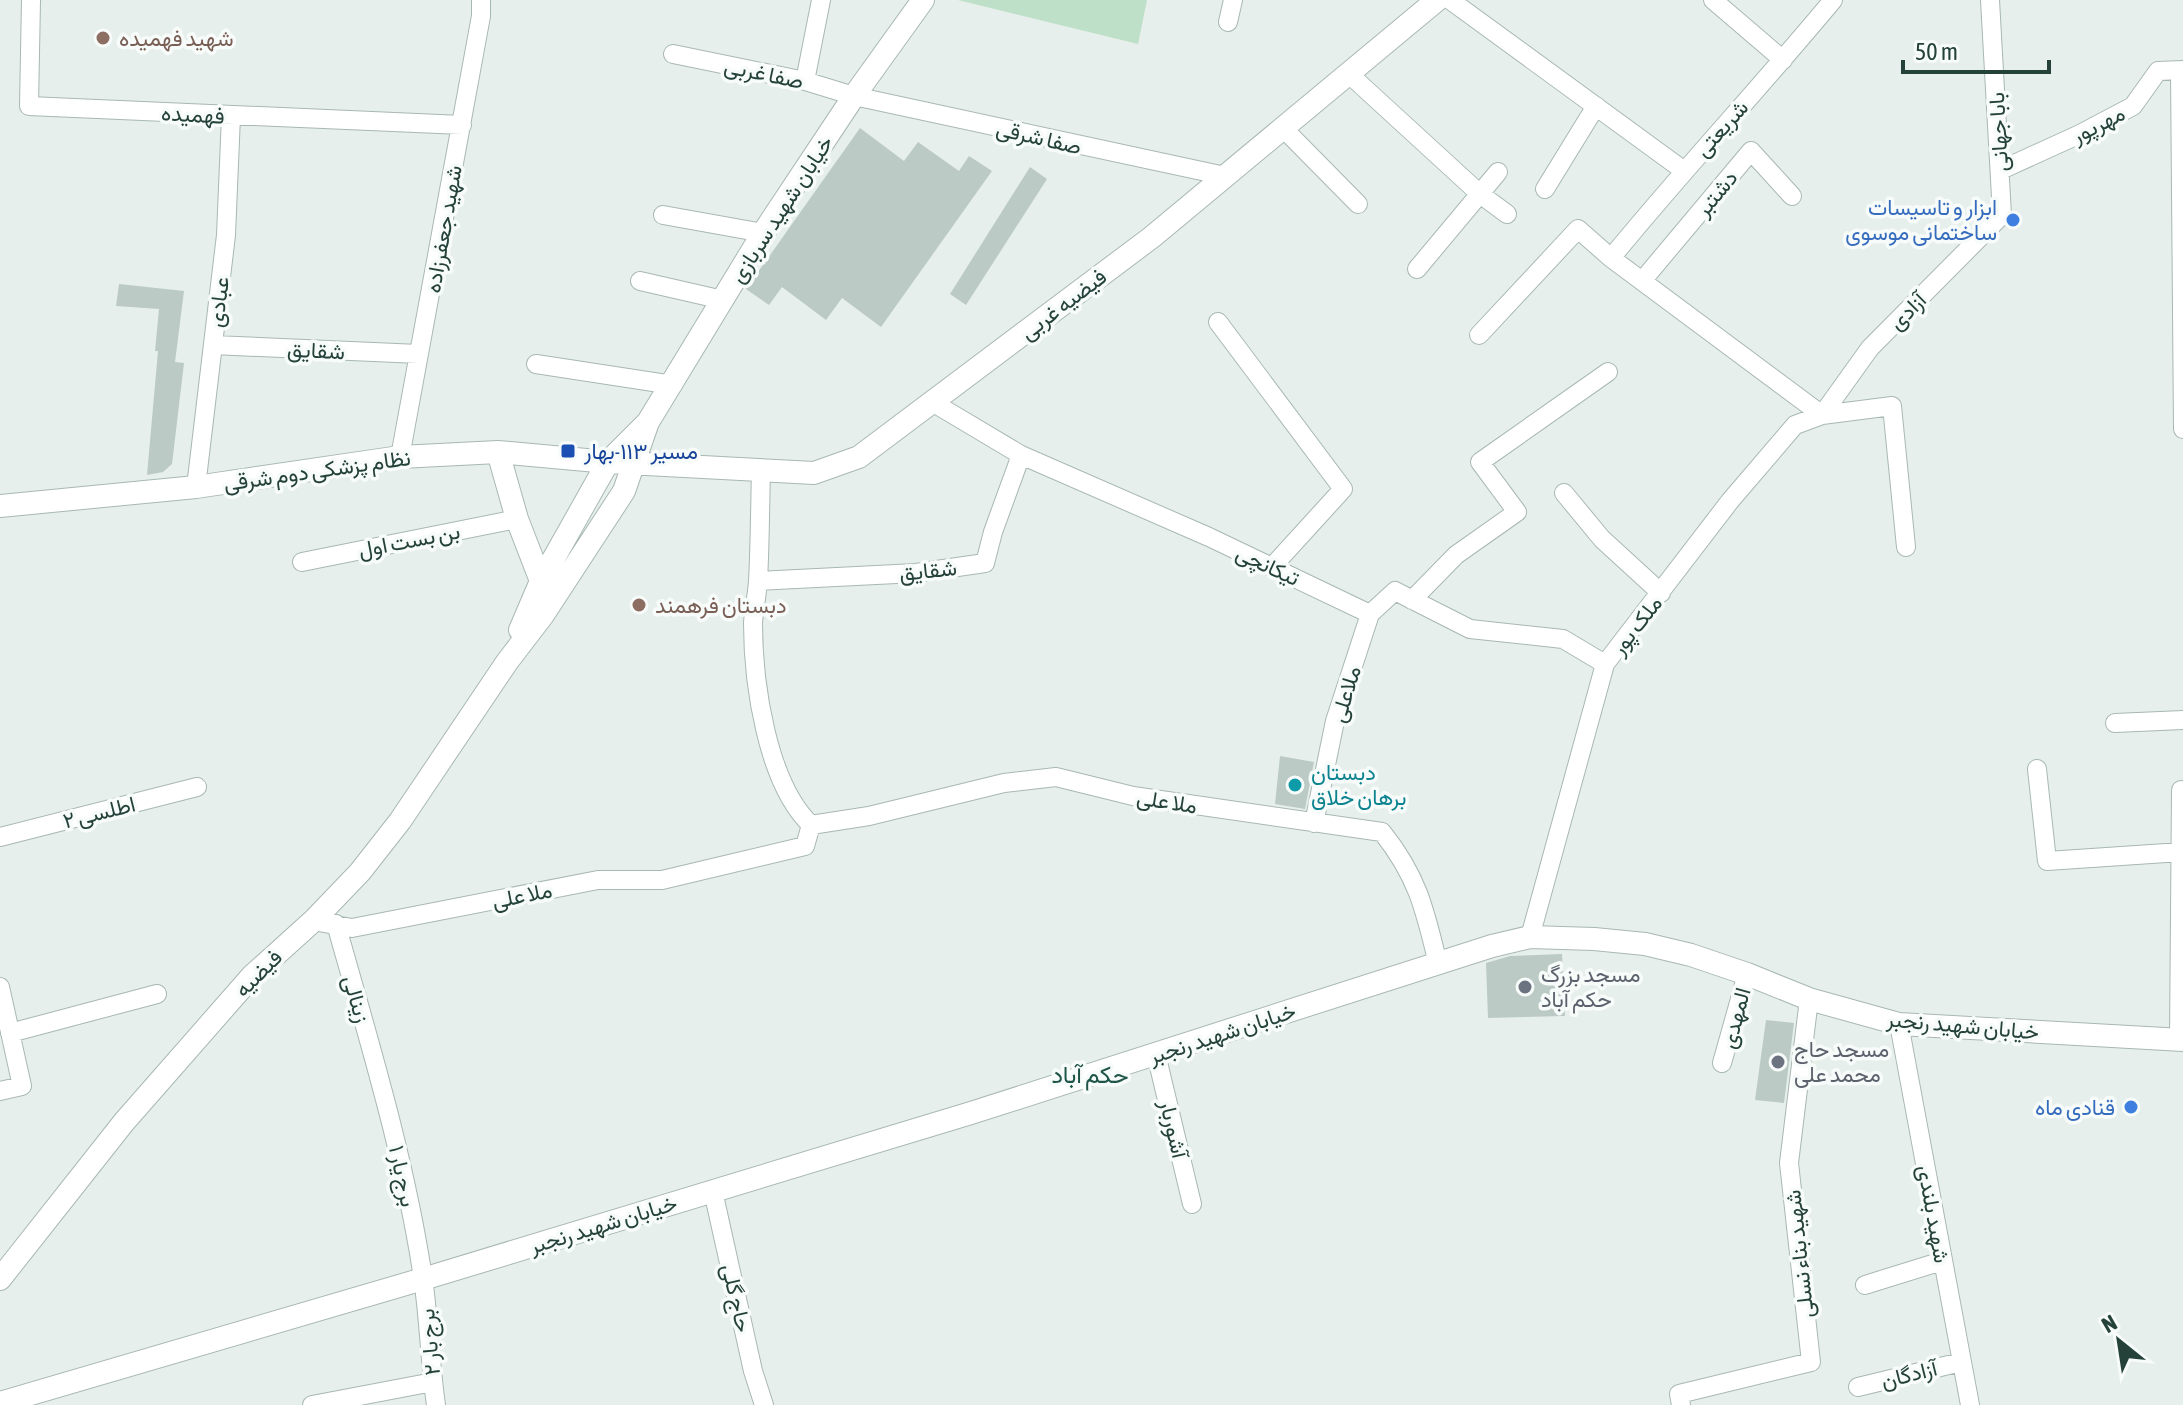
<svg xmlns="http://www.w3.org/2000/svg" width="2183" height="1405" font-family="'Asap Condensed',Vazirmatn,sans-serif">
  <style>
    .green { fill: #bfe0c8 }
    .building { fill: #bbcac4 }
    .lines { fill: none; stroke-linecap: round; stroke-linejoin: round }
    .minor-casing { stroke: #a8b8b2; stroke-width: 20 }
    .tertiary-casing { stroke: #a8b8b2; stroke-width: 24 }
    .minor { stroke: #fff; stroke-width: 18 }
    .tertiary { stroke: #fff; stroke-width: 22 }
    .education-dot { fill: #8d6e63; stroke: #f7fbf9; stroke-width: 3 }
    .shop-dot { fill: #3f7fe0; stroke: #f7fbf9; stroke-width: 3 }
    .transit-dot { fill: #1a4fb4; stroke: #f7fbf9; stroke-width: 3 }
    .culture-dot { fill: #0f9aa8; stroke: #f7fbf9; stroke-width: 3 }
    .worship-dot { fill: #6b7280; stroke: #f7fbf9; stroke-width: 3 }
    .labels { text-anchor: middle; stroke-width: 7; stroke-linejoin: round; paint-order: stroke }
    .education-label { font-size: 22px; fill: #785e54; stroke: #f7fbf9; text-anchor: start }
    .street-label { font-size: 22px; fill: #24423a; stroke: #f7fbf9 }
    .shop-label { font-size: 22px; fill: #366cbe; stroke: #f7fbf9; text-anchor: end }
    .transit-label { font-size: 22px; fill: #164399; stroke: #f7fbf9; text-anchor: start }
    .culture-label { font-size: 22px; fill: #0d838f; stroke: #f7fbf9; text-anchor: start }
    .worship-label { font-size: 22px; fill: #5b616d; stroke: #f7fbf9; text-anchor: start }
    .neighbourhood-label { font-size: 24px; fill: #1f5548; stroke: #f7fbf9 }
  </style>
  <rect width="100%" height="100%" fill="#e6efeb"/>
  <!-- green -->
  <path class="green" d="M958,0h189l-9,44z"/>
  <!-- building -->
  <path class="building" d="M860,128l44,33 14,-19 41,29 10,-15 23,15 -111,156 -39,-29 -16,22 -44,-33 -13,18 -23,-16z
    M1030,167l17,12 -81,126 -16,-11z
    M119,284l65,7 -9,71 9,1 -12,101 -9,8 -16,3 11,-124h-3l4,-42 -43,-3z
    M1280,756l34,6 -9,47 -30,-5z
    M1562,954l3,62 -77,2 -2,-55 24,-7z
    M1766,1020l28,3 -10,80 -29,-3z"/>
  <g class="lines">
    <!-- minor casing -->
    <g class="minor-casing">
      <path id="minor" d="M31,0l-2,106 433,19
        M1450,0l233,170
        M1713,0l70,60
        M1228,22l5,-22
        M673,54l132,27 49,15 371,80
        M2180,71l3,358
        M1349,74l131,120 27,20
        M805,81l16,-81
        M1283,128l75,76
        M2001,170l79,-36 53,-28 25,-35 25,-1
        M1545,189l51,-83
        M663,215l100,18
        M1611,258c72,-88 149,-170 222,-258
        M1417,269l81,-97
        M640,281l83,19
        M1642,281l109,-130 41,45
        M1218,322l125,167 -71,78
        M1479,335l99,-106 33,29 211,157
        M213,345l206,9
        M536,364l137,21
        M932,402l89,53 188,82 161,77
        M1822,415l48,-67 132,-133 -12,-215
        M400,457l81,-441v-16
        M761,470c-1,37 -1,74 -3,111 -1,14 -4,28 -5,42 0,60 14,160 58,202l58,-9 135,-33 52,-6 77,19 249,36c36,45 43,78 56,132
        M196,487l30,-252 5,-119
        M1564,493l38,46 59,54
        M302,562l215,-43
        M758,581l158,-8 69,-10 8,-31 28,-77
        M1412,600l44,-45 61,-43 -37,-50 128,-90
        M2115,723l68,-3
        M2037,769l10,92 134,-9
        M1314,823l21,-102 35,-107 25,-23 75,38 93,10 42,25
        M0,837l197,-50
        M313,921l39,7 246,-48h64l143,-34 6,-21
        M336,924c33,117 69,234 87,354 6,42 7,85 13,127
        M1530,937l75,-273 125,-163 65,-76 27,-10 70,-9 14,141
        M0,987l22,99 -22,5
        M1899,1024l71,381
        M10,1033l147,-39
        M2179,1040l2,-250
        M1156,1054l36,150
        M1722,1063l25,-89
        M713,1191l40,180 11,34
        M1865,1285l77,-24
        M1858,1387l103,-25
        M312,1405l121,-23
        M1681,1405l-2,-11 132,-32 -22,-199 20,-164"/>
    </g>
    <!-- tertiary casing -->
    <g class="tertiary-casing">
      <path id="tertiary" d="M498,452l19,67 24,62
        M0,506l196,-19 204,-30 98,-5 110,10 206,11 45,-16 293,-220 285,-237
        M520,630l21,-49 67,-119 40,-40 115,-189 91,-137 69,-96
        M0,1279l124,-157 128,-146 61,-55 47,-49 40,-51 107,-159 36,-47 81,-124 24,-69
        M0,1403l423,-124 548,-166 521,-167 38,-9 64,2 51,5 46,11 56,19 62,25 90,25 284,16"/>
    </g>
    <!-- minor -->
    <use href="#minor" class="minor"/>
    <!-- tertiary -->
    <use href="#tertiary" class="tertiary"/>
  </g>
  <!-- markers -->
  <g class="education-dot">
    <circle cx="103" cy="38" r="8"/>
    <circle cx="639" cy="605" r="8"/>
  </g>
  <g class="shop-dot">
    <circle cx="2013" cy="220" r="8"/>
    <circle cx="2131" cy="1107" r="8"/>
  </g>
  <rect class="transit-dot" x="560" y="443" width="16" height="16" rx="4"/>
  <circle class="culture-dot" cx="1295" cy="785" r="8"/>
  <g class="worship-dot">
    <circle cx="1525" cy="987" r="8"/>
    <circle cx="1778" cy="1062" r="8"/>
  </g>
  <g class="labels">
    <!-- education labels -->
    <g class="education-label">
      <text x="119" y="46">شهید فهمیده</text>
      <text x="655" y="613">دبستان فرهمند</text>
    </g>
    <!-- street labels -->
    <g class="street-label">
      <text transform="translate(764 73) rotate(12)" y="8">صفا غربی</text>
      <text transform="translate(193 114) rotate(3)" y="8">فهمیده</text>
      <text transform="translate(2098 124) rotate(-27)" y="8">مهرپور</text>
      <text transform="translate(1721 128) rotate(-48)" y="8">شریعتی</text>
      <text transform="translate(1998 132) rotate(-93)" y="8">بابا جهانی</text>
      <text transform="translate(1039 137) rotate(13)" y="8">صفا شرقی</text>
      <text transform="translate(1716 193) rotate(-50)" y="8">دشتبر</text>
      <text transform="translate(781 209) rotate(-57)" y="8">خیابان شهید سربازی</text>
      <text transform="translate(443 229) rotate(-80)" y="8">شهید جعفرزاده</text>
      <text transform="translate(218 302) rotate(-83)" y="8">عبادی</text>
      <text transform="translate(1063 304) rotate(-37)" y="8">فیضیه غربی</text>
      <text transform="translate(1907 311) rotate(-45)" y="8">آزادی</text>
      <text transform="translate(316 350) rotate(3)" y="8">شقایق</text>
      <text transform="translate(317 470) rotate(-8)" y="8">نظام پزشکی دوم شرقی</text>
      <text transform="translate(409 540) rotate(-11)" y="8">بن بست اول</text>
      <text transform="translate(1268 565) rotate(25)" y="8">تیکانچی</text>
      <text transform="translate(928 570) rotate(-6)" y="8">شقایق</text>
      <text transform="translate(1636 625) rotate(-52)" y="8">ملک پور</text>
      <text transform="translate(1345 694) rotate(-73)" y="8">ملاعلی</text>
      <text transform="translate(1167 801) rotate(9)" y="8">ملا علی</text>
      <text transform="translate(99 812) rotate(-14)" y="8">اطلسی ۲</text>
      <text transform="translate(522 895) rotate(-11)" y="8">ملا علی</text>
      <text transform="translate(258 973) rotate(-45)" y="8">فیضیه</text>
      <text transform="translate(357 999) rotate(74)" y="8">زینالی</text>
      <text transform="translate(1735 1018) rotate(-75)" y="8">المهدی</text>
      <text transform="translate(1963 1025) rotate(5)" y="8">خیابان شهید رنجبر</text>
      <text transform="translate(1222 1033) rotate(-18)" y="8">خیابان شهید رنجبر</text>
      <text transform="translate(1174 1129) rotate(77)" y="8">آشوربار</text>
      <text transform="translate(403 1176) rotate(78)" y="8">برج یار ۱</text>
      <text transform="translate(1934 1214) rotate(80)" y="8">شهید بلندی</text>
      <text transform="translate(603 1224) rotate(-17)" y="8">خیابان شهید رنجبر</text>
      <text transform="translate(1799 1254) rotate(-96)" y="8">شهید بناء نسلی</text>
      <text transform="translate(737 1298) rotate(77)" y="8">حاج گلی</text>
      <text transform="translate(429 1342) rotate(-95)" y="8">برج بار ۲</text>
      <text transform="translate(1909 1374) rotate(-14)" y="8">آزادگان</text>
    </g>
    <!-- shop labels -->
    <g class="shop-label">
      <text x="1997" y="215">ابزار و تاسیسات<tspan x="1997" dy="25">ساختمانی موسوی</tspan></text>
      <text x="2115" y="1115">قنادی ماه</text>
    </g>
    <!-- transit labels -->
    <g class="transit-label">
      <text x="584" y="459">مسیر ۱۱۳-بهار</text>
    </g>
    <!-- culture labels -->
    <g class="culture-label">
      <text x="1311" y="780">دبستان<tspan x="1311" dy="25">برهان خلاق</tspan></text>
    </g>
    <!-- worship labels -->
    <g class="worship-label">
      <text x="1541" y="982">مسجد بزرگ<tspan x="1541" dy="25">حکم آباد</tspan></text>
      <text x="1794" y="1057">مسجد حاج<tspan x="1794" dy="25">محمد علی</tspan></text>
    </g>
    <!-- neighbourhood labels -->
    <g class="neighbourhood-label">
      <text x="1090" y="1083">حکم آباد</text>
    </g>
  </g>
  <!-- north arrow -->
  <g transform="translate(2119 1341) rotate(330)" stroke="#f7fbf9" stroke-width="6" paint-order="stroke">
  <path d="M0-6L14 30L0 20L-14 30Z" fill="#24423a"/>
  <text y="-12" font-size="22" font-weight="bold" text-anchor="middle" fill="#24423a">N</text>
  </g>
  <!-- scale -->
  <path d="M1903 60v12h146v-12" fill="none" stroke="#24423a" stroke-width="4"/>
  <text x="1915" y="60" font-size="24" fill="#24423a" stroke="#f7fbf9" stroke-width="6" paint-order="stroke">50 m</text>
</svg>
